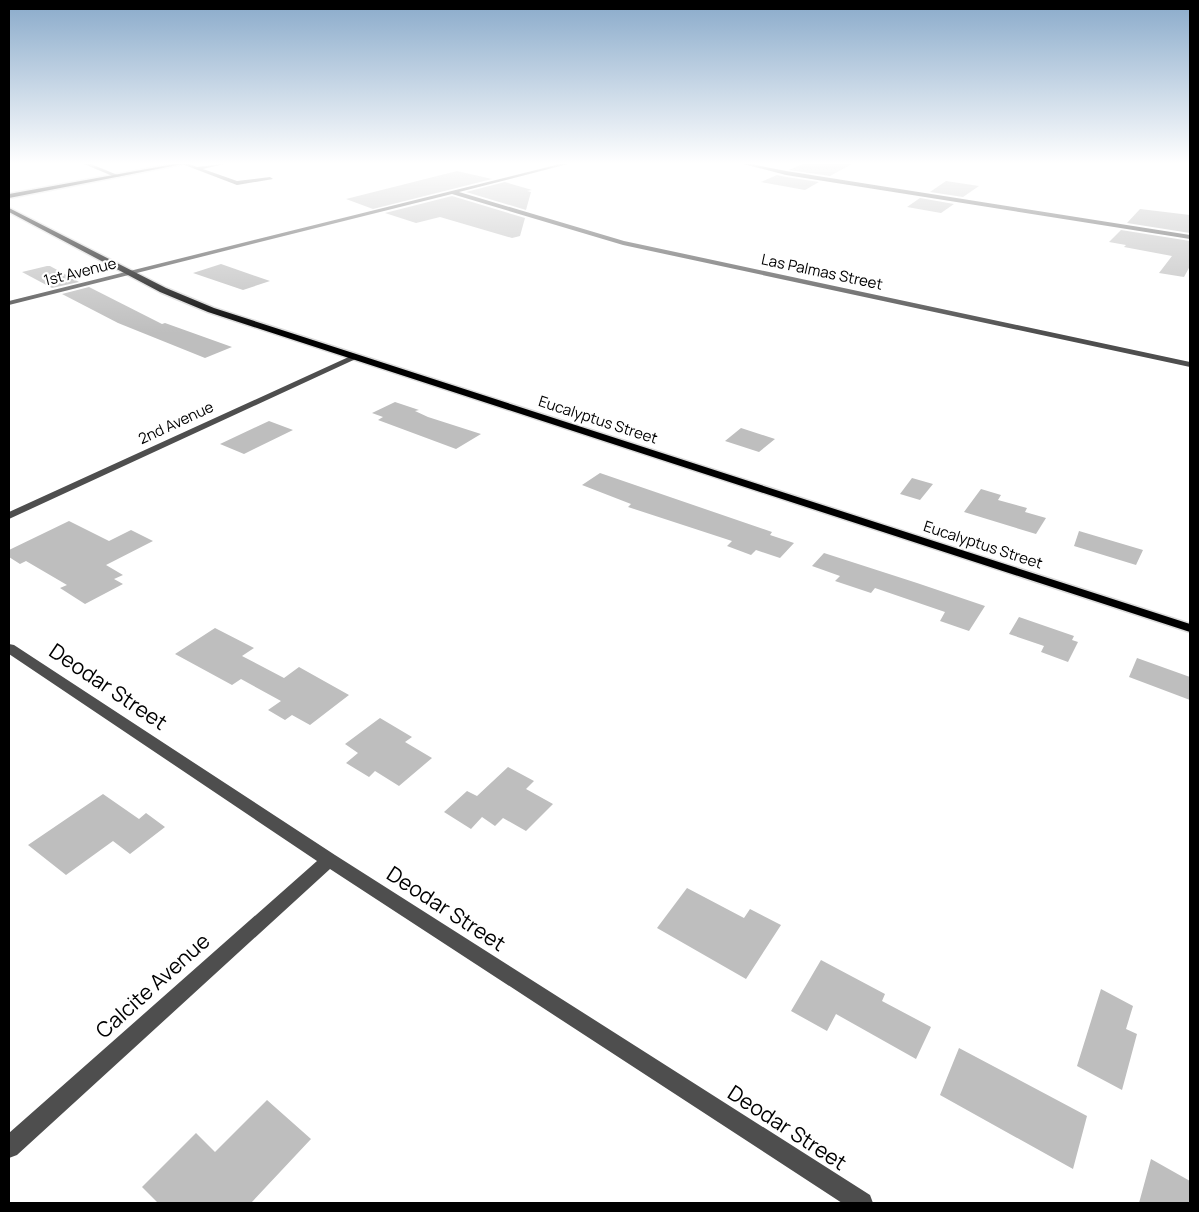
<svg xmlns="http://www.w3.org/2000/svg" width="1199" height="1212" font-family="Manrope,sans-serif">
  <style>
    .building { fill: #bebebe }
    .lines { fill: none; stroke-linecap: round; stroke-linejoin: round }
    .major-casing { stroke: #dbdbdb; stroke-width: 3 }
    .minor { fill: #4e4e4e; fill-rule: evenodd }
    .major { fill: #000; fill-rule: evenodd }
    .labels { text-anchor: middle; stroke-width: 4.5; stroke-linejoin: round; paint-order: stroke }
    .far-street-label { font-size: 15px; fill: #000; stroke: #fff }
    .near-street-label { font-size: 21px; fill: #000; stroke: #fff }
  </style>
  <rect width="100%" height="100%" fill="#fff"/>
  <!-- building -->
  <path class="building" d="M803,164h49l-22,12 -41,-6z
    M457,171l35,8 -119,30 -27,-10z
    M777,175l9,2 33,5 -14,8 -44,-8z
    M946,181l33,5 -16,11 -33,-5z
    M505,182l27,8 -5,1 4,1 -5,18 -60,-18z
    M452,196l73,22 -5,18 -8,2 -72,-21 -24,6 -31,-10z
    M920,198l34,6 -13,9 -34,-6z
    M1140,209l50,6v18l-63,-10z
    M1121,230l69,11v25l-6,11 -25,-4 13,-17 -48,-9 2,-2 -17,-3z
    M221,264l49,17 -27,9 -50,-17z
    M47,266h3l29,16 -27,6 -30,-16z
    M89,287l73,37 3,-1 67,24 -27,11 -87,-35 -56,-29z
    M395,402l24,8 -4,1 13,6 53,17 -25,15 -78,-29 5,-3 -11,-4z
    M269,421l24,9 -49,24 -24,-10z
    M741,428l34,11 -16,13 -34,-11z
    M600,473l172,59 -2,3 24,8 -14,15 -24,-8 -5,5 -24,-9 5,-5 -104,-34 3,-3 -49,-19z
    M912,478l21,6 -13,16 -20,-6z
    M981,489l20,6 -3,5 29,8 -2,4 21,6 -10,16 -72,-22z
    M69,521l40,20 22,-11 22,11 -47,24 17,10 -9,4 9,5 -38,20 -25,-16 7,-3 -41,-24 -6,3 -11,-7v-7z
    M1079,531l64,19 -7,15 -62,-19z
    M824,553l93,30 68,23 -16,25 -29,-10 5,-9 -70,-24 -4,5 -36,-12 5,-5 -28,-10z
    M1019,617l55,19 -2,4 6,2 -10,20 -27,-10 3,-6 -35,-12z
    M215,628l39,20 -12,8 42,22 15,-11 50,28 -39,30 -18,-10 -7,5 -17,-10 13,-9 -40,-22 -9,6 -57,-31z
    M1137,658l53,19v23l-61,-23z
    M380,718l32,19 -7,5 27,16 -33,28 -24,-15 -6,6 -23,-14 12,-10 -13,-9z
    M508,767l26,14 -8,8 27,15 -27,27 -23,-13 -8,8 -13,-9 -11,12 -27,-17 23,-21 10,5z
    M103,794l36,25 7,-6 19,14 -35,27 -17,-13 -47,34 -38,-30z
    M687,888l57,30 6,-9 31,16 -35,54 -89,-51z
    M821,960l64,34 -3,7 49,26 -15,32 -80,-45 -9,17 -36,-20z
    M1101,989l32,17 -7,23 11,5 -15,56 -45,-24z
    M959,1048l128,68 -14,53 -133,-74z
    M267,1100l44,39 -60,64h-93l-16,-16 54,-54 19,19z
    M1151,1159l39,22v22h-51z"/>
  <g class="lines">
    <!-- major casing -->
    <g class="major-casing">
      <path id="major" d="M174,164h9l-174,34v-4z
        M9,208l157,80 48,20 976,316v8l-982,-320 -48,-20 -151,-80z"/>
    </g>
    <!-- minor -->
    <path class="minor" d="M84,164h7l29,12 -5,1z
      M182,164h7l8,3 27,-3 -21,5 34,12 33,-4 3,2 -36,6z
      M560,164h8l-109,28 165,49 566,121v5l-567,-122 -171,-51 -443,111v-4z
      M743,164h8l35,7 404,64v4l-404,-64z
      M353,355l7,2 -351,162v-7z
      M9,644l5,1 321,210 535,340 3,8h-31l-512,-334 -313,286 -8,3v-25l308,-272 -308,-207z"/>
    <!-- major -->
    <use href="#major" class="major"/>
  </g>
  <!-- sky -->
  <linearGradient id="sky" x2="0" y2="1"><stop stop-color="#89aaca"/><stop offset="0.49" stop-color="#fff"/><stop offset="1" stop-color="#fff" stop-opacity="0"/></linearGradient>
  <rect width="1199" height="333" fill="url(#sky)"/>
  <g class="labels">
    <!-- far-street labels -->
    <g class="far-street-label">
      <text transform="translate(80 272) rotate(-14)" y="5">1st Avenue</text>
      <text transform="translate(822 272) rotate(12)" y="5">Las Palmas Street</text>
      <text transform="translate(598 420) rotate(18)" y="5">Eucalyptus Street</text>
      <text transform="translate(176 423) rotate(-25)" y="5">2nd Avenue</text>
      <text transform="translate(983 545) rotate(18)" y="5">Eucalyptus Street</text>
    </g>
    <!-- near-street labels -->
    <g class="near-street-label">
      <text transform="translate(108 687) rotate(34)" y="7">Deodar Street</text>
      <text transform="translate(446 909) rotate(33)" y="7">Deodar Street</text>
      <text transform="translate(153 986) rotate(-42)" y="7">Calcite Avenue</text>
      <text transform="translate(787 1128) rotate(33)" y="7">Deodar Street</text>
    </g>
  </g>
  <!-- border -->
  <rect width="1199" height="1212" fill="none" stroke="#000000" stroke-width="20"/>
</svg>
